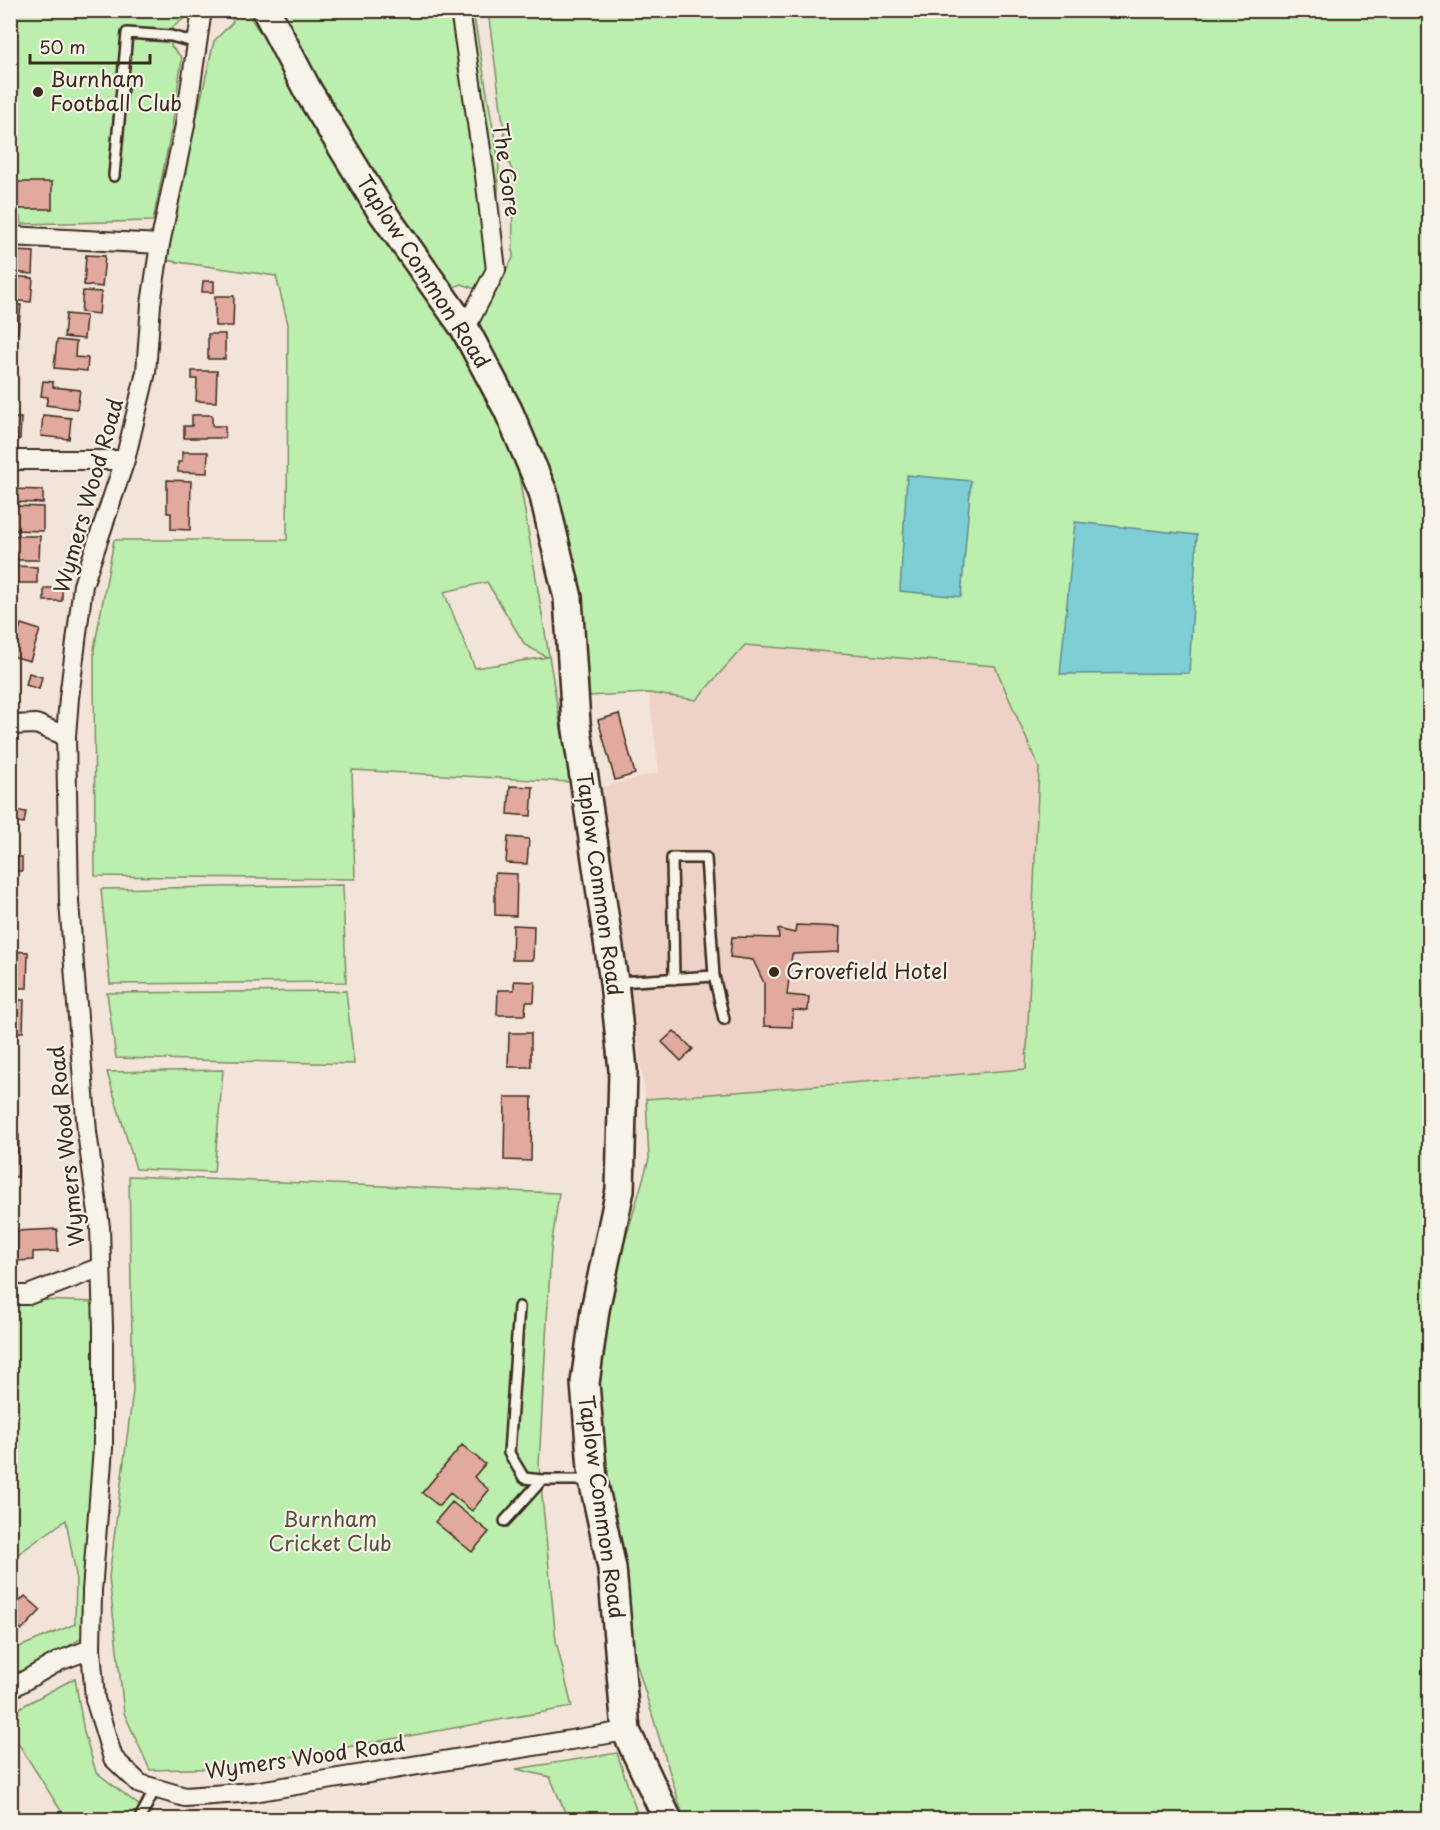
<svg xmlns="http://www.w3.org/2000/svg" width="1440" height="1830" font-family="'Playpen Sans',sans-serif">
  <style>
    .built { fill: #eed2c7 }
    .green { fill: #bceeae; stroke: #7c8c66; stroke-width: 1.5; fill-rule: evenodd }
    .water { fill: #7dced5; stroke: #638c8c; stroke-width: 1.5 }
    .building { fill: #e2a99e; stroke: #3b2a1e; stroke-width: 1.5 }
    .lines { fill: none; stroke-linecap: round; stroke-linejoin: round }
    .lane-casing { stroke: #3b2a1e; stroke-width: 14 }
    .street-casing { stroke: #3b2a1e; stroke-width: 22 }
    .secondary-casing { stroke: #3b2a1e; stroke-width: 32 }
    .lane { stroke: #f7f3e8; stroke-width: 9 }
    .street { stroke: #f7f3e8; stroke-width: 18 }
    .secondary { stroke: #f7f3e8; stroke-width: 27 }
    .poi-dot { fill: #3b2a1e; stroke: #f7f3e8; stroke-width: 2 }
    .labels { text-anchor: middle; stroke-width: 4.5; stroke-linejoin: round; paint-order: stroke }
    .poi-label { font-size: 21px; fill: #3b2a1e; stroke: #f7f3e8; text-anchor: start }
    .street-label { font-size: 21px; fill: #3b2a1e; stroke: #f7f3e8 }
    .park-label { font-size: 21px; fill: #55513b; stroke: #f7f3e8 }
  </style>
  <rect width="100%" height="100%" fill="#f3e4d9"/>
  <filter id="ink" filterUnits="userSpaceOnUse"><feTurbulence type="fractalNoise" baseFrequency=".0167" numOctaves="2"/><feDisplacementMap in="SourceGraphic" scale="12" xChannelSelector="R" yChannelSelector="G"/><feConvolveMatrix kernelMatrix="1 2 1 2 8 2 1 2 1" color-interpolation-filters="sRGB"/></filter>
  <g filter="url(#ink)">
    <!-- built -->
    <path class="built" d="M745,645l250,21 44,102 -12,302 -381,29 -47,-311 60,-16 -10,-79 47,6z"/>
    <!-- green -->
    <path class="green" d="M10,11h180v3l-18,14 -1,18 11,12 -10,69 -19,94 -132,3 -1,-7 -9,-1z
      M230,11h16l163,248 106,193 55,330 -218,-12 3,109 -260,-3 -1,-227 20,-109h173l1,-216 -12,-48 -112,-16 50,-219 19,-19zM487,582l38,63 22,12 -72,11 -31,-76z
      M274,11h199l26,152 -4,104 -14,24 -19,-7 -15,5 -54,-83z
      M488,11h941v1808h-745l-54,-177 -42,-274 61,-209 -3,-60 380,-30 13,-301 -44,-102 -250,-21 -49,55 -47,-7 -61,3 -47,-247 -68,-120 40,-71 -1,-88 -4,-9z
      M343,885l3,97 -236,2 -9,-95z
      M346,991l8,73 -238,-6 -9,-65z
      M223,1070l-9,102 -78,-3 -29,-97z
      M129,1176l430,17 -8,56 -12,215 17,177 16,66 -343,61 -79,2 -26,-57 -15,-136 24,-186z
      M11,1299l84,3 1,27 -9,306 -76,46 -1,-44 7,11 58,-24 1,-49 -10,-55 -55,39z
      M75,1678l9,54 12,40 49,38 -4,9h-79l3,-2 -47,-74 -7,3 -1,-33z
      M617,1753l22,66h-71l-18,-42 -34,-8z"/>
    <!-- water -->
    <path class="water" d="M907,475l64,6 -10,116 -61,-6z
      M1075,522l122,13 -8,138 -129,1z"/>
    <!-- building -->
    <path class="building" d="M10,182h42v27h-42z
      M14,251l20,1 -1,22 -21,-2z
      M86,255l19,1 -3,31 -18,-2z
      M11,276l22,2 -2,24 -21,-2z
      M203,281h11v11h-12z
      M83,291l18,1 -2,22 -18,-2z
      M215,296h19l-1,30h-18z
      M10,304l11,1 -3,28 -8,-1z
      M66,314l20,2 -2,23 -20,-2z
      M208,334h17v25h-17z
      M57,340l19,2 -1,15 13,1 -1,13 -33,-3z
      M192,371h25l-1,31 -20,-1 1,-22h-5z
      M43,381l10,1v5l27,3 -3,19 -31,-4 2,-8 -7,-1z
      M43,415l28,3 -2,21 -28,-3z
      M192,415h20v11h13v12h-41v-12h8z
      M10,418h11l-1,21h-10z
      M182,452h26l-1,21 -29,-1v-10h4z
      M167,480l24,1 -1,49 -19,-1v-16h-4z
      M10,489l33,1v13l-33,-1z
      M14,506l29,1v24l-29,-1z
      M14,536h26l-1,24h-26z
      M15,566l22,1v16h-23z
      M44,588h18v13h-18z
      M21,624l19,6 -10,31 -18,-5z
      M29,673l13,4 -3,12 -13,-4z
      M619,714l16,60 -20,6 -17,-60z
      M510,786l23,1 -2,29 -23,-2z
      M10,800l6,1 -1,9 11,2 -2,11 -14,-2z
      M508,837l21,2 -2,25 -21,-1z
      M10,857h12v14h-12z
      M495,873l22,1 -1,42 -21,-1z
      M10,910h3v28h-3z
      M513,925l21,1 -1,34h-21z
      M796,925l44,2 -1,25 -47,2 -5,41 22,2 -1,14 -15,-1 -1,17 -28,-1v-43l-11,-23 -23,-3 2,-20 47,1 -1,-9 17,4z
      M10,951l18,1 -1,36h-17z
      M514,981l21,1 -1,20h-8l-1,13h-28l1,-25h16z
      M10,1000h14l-1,32h-13z
      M674,1031l19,18 -12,12 -19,-19z
      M509,1033h22v34h-23z
      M10,1047h2v33h-2z
      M505,1097h27l-1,64 -27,-1z
      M10,1114h6v15h-6z
      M10,1135h9l-1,42h-8z
      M57,1229l1,22 -25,1v8l-16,1 -1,-30z
      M462,1445l23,19 -11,13 15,13 -17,21 -22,-18 -11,13 -17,-13z
      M452,1502l37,30 -17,20 -37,-30z
      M25,1596l16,14 -19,20 -12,-10v-9z
      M455,1816l25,3 -25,1z"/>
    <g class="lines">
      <!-- lane casing -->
      <g class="lane-casing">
        <path id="lane" d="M114,176l13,-143 44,3 26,7
          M674,979l-2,-121h34l8,118 10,43
          M618,982l96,-6
          M519,1307l-10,146 15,25 18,2
          M505,1521l37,-41h48
          M139,1820l16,-31"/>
      </g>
      <!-- street casing -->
      <g class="street-casing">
        <path id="street" d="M202,10l-17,115 -25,119 -9,60 -5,68 -21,88 -42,125 -14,113 -3,38 3,166 18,230 13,95 3,100v121l-11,143 -1,58 4,50 18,59 27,26 45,13 68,-5 373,-61
          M460,10l25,166 11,94 -31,59
          M10,236l150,8
          M10,460h115
          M10,725l26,-1 30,12
          M10,1295h18l73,-28
          M10,1689l49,-28 32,-12"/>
      </g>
      <!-- secondary casing -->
      <g class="secondary-casing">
        <path id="secondary" d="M266,10l42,81 72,118 85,120 43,81 35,82 25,106 8,125 38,259 9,88 -3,120 -25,120 -10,73 8,97 19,88 14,163 42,89"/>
      </g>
      <!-- lane -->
      <use href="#lane" class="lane"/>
      <!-- street -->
      <use href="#street" class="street"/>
      <!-- secondary -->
      <use href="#secondary" class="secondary"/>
    </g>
  </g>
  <!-- markers -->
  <g class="poi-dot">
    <circle cx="38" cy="92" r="6"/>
    <circle cx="774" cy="972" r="6"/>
  </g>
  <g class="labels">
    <!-- poi labels -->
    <g class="poi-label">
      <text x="50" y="87">Burnham<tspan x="50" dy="24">Football Club</tspan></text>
      <text x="786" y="979">Grovefield Hotel</text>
    </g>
    <!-- street labels -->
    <g class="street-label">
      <text transform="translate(506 170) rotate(82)" y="7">The Gore</text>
      <text transform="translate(423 272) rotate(57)" y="7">Taplow Common Road</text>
      <text transform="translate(89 496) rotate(-74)" y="7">Wymers Wood Road</text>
      <text transform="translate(599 884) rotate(82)" y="7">Taplow Common Road</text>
      <text transform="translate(67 1146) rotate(-96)" y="7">Wymers Wood Road</text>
      <text transform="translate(601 1507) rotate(82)" y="7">Taplow Common Road</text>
      <text transform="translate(305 1758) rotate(-8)" y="7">Wymers Wood Road</text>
    </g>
    <!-- park labels -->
    <g class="park-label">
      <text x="330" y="1527">Burnham<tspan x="330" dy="24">Cricket Club</tspan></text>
    </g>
  </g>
  <!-- margin -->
  <rect width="1440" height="1830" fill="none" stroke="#f7f3e8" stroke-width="36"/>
  <rect x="18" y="18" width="1404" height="1794" fill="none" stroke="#3b2a1e" stroke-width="2" filter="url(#ink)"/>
  <!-- scale -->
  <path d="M30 54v9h120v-9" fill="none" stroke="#3b2a1e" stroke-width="3"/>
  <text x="39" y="54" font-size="18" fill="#3b2a1e" stroke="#f7f3e8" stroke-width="4.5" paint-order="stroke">50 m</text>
</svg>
